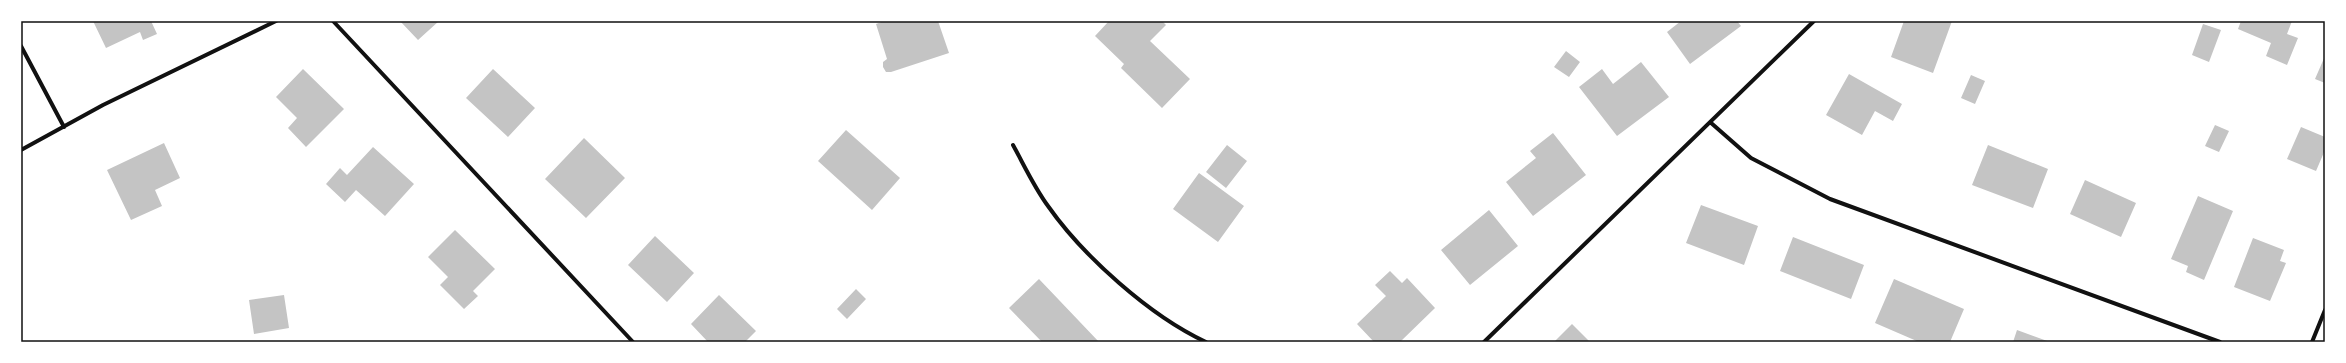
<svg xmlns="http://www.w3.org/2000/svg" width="2346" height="363" font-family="Cabin,sans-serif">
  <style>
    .building { fill: #c4c4c4 }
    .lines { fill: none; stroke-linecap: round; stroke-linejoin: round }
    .minor { stroke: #111; stroke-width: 4 }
    .neatline { fill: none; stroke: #111; stroke-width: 1.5 }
  </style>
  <rect width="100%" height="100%" fill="#fff"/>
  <!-- building -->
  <path class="building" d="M93,21h58l6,13 -14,6 -3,-8 -34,16z
    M400,21h39l-21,19z
    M884,21h54l11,32 -58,19h-5l-3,-5v-5l4,-3 -11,-35z
    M1109,21h53l4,4 -16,16 40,38 -28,29 -41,-40 3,-4 -29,-28z
    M1681,21h56l4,5 -51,38 -23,-32z
    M1904,21h48l-19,52 -42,-16z
    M2241,21h51l-5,13 11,4 -11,27 -21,-9 5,-13 -33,-14z
    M2203,24l18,6 -12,32 -17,-7z
    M1566,51l14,11 -11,15 -15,-10z
    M2325,56v27l-10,-4z
    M1641,62l28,35 -52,39 -38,-49 23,-18 11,15z
    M303,69l41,40 -38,38 -18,-19 9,-10 -21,-21z
    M493,69l42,39 -27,29 -42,-39z
    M1849,74l53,30 -9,17 -18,-10 -13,24 -36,-20z
    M1971,75l14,6 -10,23 -14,-6z
    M2215,125l14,6 -10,21 -14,-6z
    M2301,127l24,10v13l-9,21 -29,-12z
    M846,130l54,48 -28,32 -54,-49z
    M1553,133l33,42 -53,41 -27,-34 30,-24 -6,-7z
    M584,138l41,40 -39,40 -41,-39z
    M164,143l16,35 -25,12 7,16 -31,14 -24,-50z
    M1227,145l20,16 -21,27 -20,-16z
    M1988,145l60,24 -15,39 -61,-23z
    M373,147l41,37 -29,32 -29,-26 -11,12 -19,-18 14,-16 7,7z
    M1199,173l45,33 -26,36 -45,-33z
    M2085,180l51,23 -15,34 -51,-23z
    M2198,196l35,15 -29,69 -18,-8 2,-6 -17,-7z
    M1701,205l57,21 -14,39 -58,-22z
    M1489,210l29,36 -48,39 -29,-35z
    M455,230l40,39 -22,22 5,5 -14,13 -24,-24 8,-8 -20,-20z
    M655,236l39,37 -27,29 -39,-37z
    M1793,237l71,28 -13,34 -71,-28z
    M2253,238l31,12 -4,11 6,2 -16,38 -36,-14z
    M1390,271l12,12 5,-5 28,30 -35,34h-26l-17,-18 29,-28 -11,-11z
    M1039,279l60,63h-57l-33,-34z
    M1894,279l70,30 -14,33h-31l-44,-19z
    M856,289l10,10 -19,20 -10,-10z
    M284,295l5,33 -35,6 -5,-34z
    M719,295l37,36 -11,11h-37l-17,-18z
    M1572,324l18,18h-36z
    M2017,330l33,12h-37z"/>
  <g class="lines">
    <!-- minor -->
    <path class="minor" d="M333,21l300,321
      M21,46l43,81
      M1710,122l41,36 79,41 390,143
      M1013,145c11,20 21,42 35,61 35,50 102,110 158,136
      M21,150l82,-45 173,-84
      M1484,342l330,-321
      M2312,342l13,-32"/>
  </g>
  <!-- border -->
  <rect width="2346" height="363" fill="none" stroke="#ffffff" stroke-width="44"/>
  <rect x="22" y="22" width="2302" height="319" class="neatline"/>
</svg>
